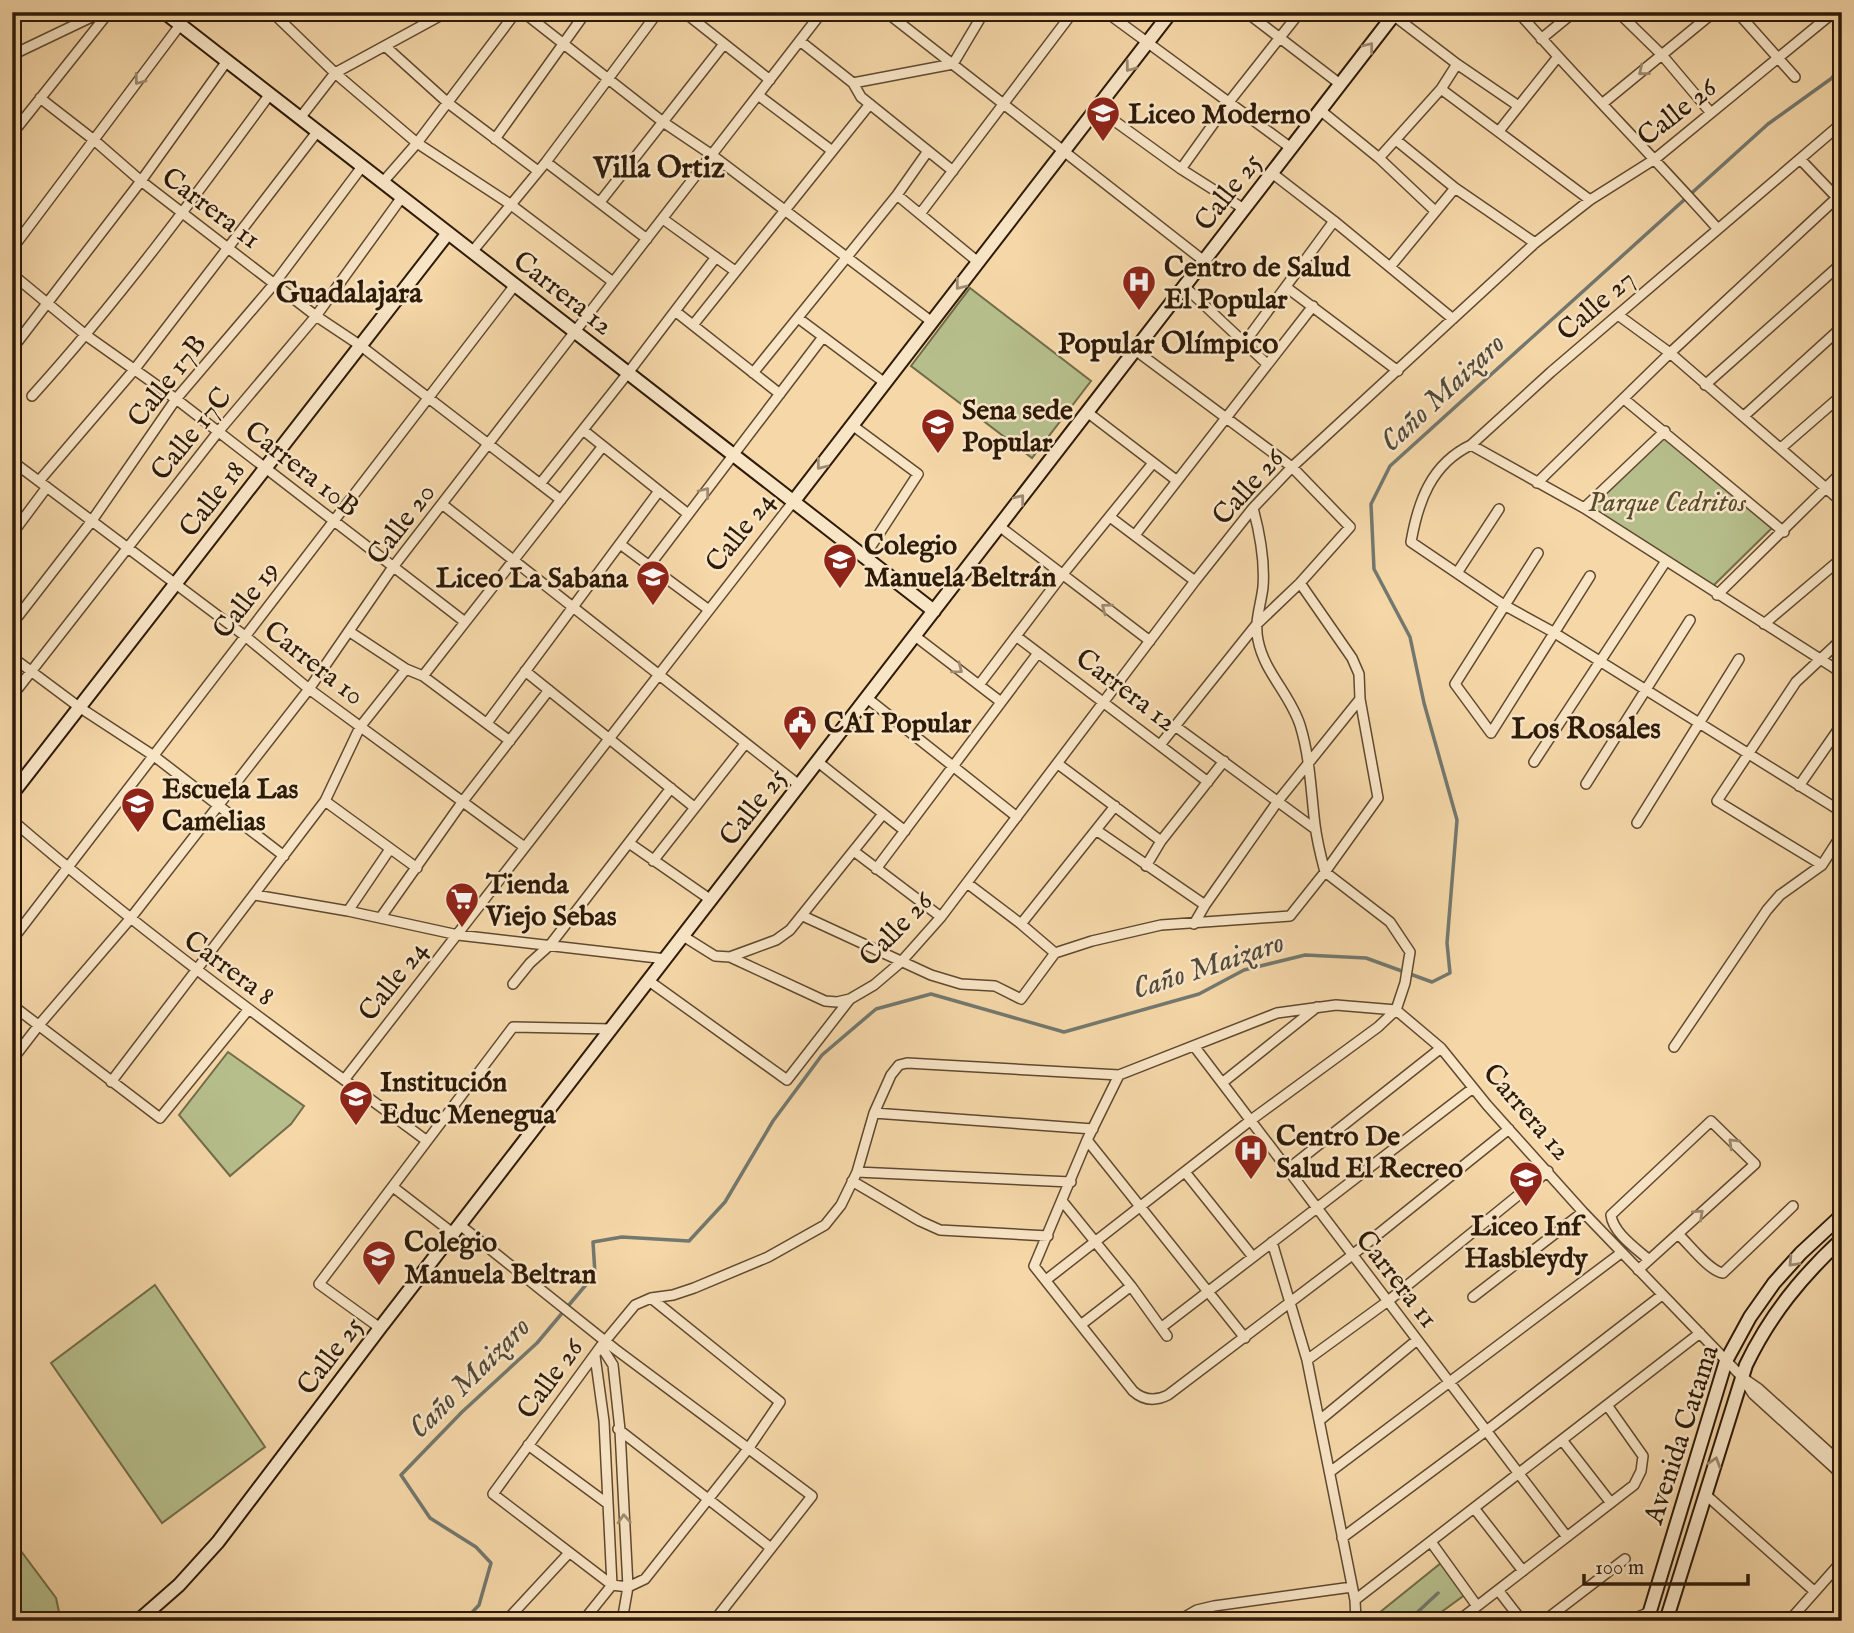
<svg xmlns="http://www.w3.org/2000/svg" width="1854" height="1633" font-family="'IM FELL English',serif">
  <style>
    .green { fill: #b6bf8c; stroke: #726c4a; stroke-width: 2 }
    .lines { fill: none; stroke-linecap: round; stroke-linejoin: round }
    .stream { stroke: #73786f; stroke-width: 3.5 }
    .street-casing { stroke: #5f4930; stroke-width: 12 }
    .secondary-casing { stroke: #2d1a08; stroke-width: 16 }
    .street { stroke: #f8e5c6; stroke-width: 9 }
    .secondary { stroke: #f8e5c6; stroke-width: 12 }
    .oneway { stroke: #9d8a70 }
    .labels { text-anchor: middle; stroke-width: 5; stroke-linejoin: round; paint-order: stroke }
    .street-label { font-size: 28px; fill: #2d1a08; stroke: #f8e5c6 }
    .poi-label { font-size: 28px; font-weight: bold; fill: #2d1a08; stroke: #f8e5c6; text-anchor: start }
    .park-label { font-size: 28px; font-style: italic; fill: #564c30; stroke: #f8e5c6 }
    .neighbourhood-label { font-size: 30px; font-weight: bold; fill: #2d1a08; stroke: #f8e5c6 }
    .water-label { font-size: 30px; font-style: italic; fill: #50493b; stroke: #f8e5c6 }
  </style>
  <rect width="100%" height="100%" fill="#f5d7a8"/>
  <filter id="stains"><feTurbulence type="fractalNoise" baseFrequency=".00286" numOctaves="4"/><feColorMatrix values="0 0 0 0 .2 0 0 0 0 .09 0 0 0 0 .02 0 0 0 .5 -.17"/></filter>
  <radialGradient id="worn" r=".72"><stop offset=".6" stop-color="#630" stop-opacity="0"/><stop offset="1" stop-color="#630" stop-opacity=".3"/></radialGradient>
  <!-- green -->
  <path class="green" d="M970,288l121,93 -59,77 -121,-92z
    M1664,433l111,92 -64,63 -127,-80z
    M228,1052l76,54 -13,18 -61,52 -51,-61z
    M155,1285l110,162 -103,76 -111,-160z
    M12,1539l44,59 5,23h-49z
    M1441,1563l25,31 -37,27h-60z"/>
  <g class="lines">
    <!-- stream -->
    <path class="stream" d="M464,1621l15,-16 12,-42 -15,-16 -46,-29 -29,-43 61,-63 75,-69 58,-69 -2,-32 29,-5 67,4 36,-39 48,-81 49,-66 54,-46 55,-15 133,38 135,-38 45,-24 61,-15 61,3 66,24 18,-9 -3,-30 10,-123 -33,-117 -14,-66 -36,-68 -3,-65 19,-38 378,-342 64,-46 10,-18
      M1408,1621l30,-28"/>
    <!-- street casing -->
    <g class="street-casing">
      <path id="street" d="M272,12l63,61 82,70 93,61 103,78
        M523,12l140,110 49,33 220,167
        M684,12l86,68
        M886,12l318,249
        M1106,12l185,136
        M1246,12l94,72
        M1518,12c65,74 134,143 199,216
        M1618,12l44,43 49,58
        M1737,12l58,65
        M1393,15l64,49 60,41
        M899,22l7,-10
        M1541,39l33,-27
        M800,41l53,42 8,14 92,74
        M385,46l63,57 90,68
        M12,55l90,-43
        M853,83l100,-19 31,-52
        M1441,89l149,111
        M758,95l73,55
        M40,98l54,42 47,41 175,135 45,30 200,154
        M1602,104l112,-92
        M1098,109l83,60 63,40
        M1320,110l59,48 56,53
        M300,118l35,-45 112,-61
        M1842,123l-291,249 -80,73c-40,19 -53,57 -60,97l93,63 49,27 289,180
        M1499,131l58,-73
        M12,134l97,-122
        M495,139l91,-127
        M1396,140l59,48 80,55
        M1379,158l62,-69 16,-25
        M1800,159l42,44
        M546,162l101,77
        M1181,169l48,-67 71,-90
        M1272,173l62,48 119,98
        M383,182l34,-39 99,-131
        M897,195l81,67
        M600,202l124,-158
        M920,214l153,-202
        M663,219l72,52
        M12,249l168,-224
        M472,252l74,-90 112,-150
        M1390,267l65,-79
        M12,274l75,62 89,63 289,223
        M1184,286l83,78
        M1286,287l112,84
        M675,311l105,83
        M1618,315l52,38 172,149
        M798,318l87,65
        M693,325l177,-221
        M1245,342l89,-121
        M12,349l129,-168 86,-120
        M1135,350l157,117 58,60 -50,56 -44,42 -96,120
        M753,373l144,-178 31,-44
        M1705,385l137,-122
        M32,396c86,-95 162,-198 238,-302
        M1624,399l160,133
        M1087,412l89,68
        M1744,416l98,-89
        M852,425l66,49 -54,83
        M583,430l105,84
        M1471,445l113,63 258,165
        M1781,448l61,-53
        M12,461l233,175 64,53 214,157
        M39,481l95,-111 183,-238
        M1537,483l133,-130 172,-160
        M540,484l88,-111 88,-116
        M442,504l357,281
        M1584,508l81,-77
        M1110,517l85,64
        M999,526l151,115
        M12,534l35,-47
        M1135,535l178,-229
        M620,544l89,66
        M1538,553l-83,131 36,49 99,-157
        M649,566l174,-229
        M1457,573l42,-64
        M1717,595l125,-123
        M12,624l79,-102 85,-123 98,-115 87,-116
        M1764,624l78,-66
        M350,632l56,37 17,7 87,65
        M915,636l86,66
        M1016,636l192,146
        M12,657l67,50 75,49 130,100
        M525,671l169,136
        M423,676l180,-230
        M979,685l84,-111 90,-111
        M12,696l206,-264 98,-116 86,-119
        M867,698l150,119
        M487,723l172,-232
        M1175,726l140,103
        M818,762l87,69
        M1534,762l132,-201
        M1058,764l103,77
        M1586,784l104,-164
        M1799,786l43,-62
        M325,801l92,67
        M12,820c133,115 274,217 415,321
        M1637,823l102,-164
        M1096,830l109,75
        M629,843l82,57
        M855,852l86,65
        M653,861l92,-117
        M1822,865l-105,-64 79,-119 46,-43
        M1146,866l15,-25 63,-80
        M876,869l162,-216
        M967,883l54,41 34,29
        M255,895l93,16 110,24 208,24
        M348,911l42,-62
        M803,916l128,59 30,9 34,2 26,13 34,-46 37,-12 69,-16 129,-9 35,-44 53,-74 -18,-99 -1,-25 -7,-16 -52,-75
        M381,917l82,-116 86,-111
        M1021,924l94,-118
        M1194,924l11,-19 73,-104 82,-102
        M683,936l32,20 15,1 95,44 12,1 13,-3
        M12,940l503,-655
        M730,957l46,-17 14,-10 93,-116
        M649,981l138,99 63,-81 24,-14 27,-23 40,-45 254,-336 58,-73 39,-41 243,-224 55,-43 65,-41 179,-147
        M513,984l17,-21 20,-18 121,-157
        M12,1005l148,113 88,-108
        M1396,1010l45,38 46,57 96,107 159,165 11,17 89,81
        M1194,1046l373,491
        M1674,1047l93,-137 13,-15 42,-30 20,-31
        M12,1060l27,-35 91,-106 179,-230 84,-122 429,-555
        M1119,1075l-32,65 -53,126 99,125c11,10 23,10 35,4l183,-139 158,-127
        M344,1080l449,-578
        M111,1082l214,-281 35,-74 46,-58
        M1222,1083l95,-76
        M874,1113l219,16
        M1087,1140l158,198
        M1288,1169l153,-121
        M857,1172l214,10
        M1185,1172l68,85
        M852,1181l68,40 20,9 108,6
        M393,1187l61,47
        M1063,1202l68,84 36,50
        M460,1225l155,124 197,147 -98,125
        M1678,1234c11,10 31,37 45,39l70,-67
        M1272,1242l35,118 48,240 1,21
        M1638,1270l117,-106 -44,-43 -100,94c2,18 26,34 38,45
        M1046,1280l205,-160 127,-93 18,-17 9,-27 5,-31 -20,-30 -65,-50c-4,-15 -8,-31 -10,-47 -4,-33 -5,-68 -15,-100 -10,-31 -36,-53 -42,-85 -4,-18 3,-35 5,-53 2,-26 -3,-53 -10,-79
        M1473,1297l110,-85
        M1082,1324l49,-38
        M1162,1327l311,-239
        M380,1328l-61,-44 194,-257 99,2
        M601,1346l12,19 7,65 8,157 -6,34
        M1307,1360l81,-59 160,-130
        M1746,1380l13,9 83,75
        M1320,1420l97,-80
        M618,1429l153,119
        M1562,1440l49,63
        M528,1445l80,59
        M1330,1472l291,-219
        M1705,1494l109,97
        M1474,1508l49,63
        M1342,1538l144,-107 176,-136
        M1431,1542l46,64
        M628,1587l-16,-2 -119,-91 108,-148 34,-41 16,-7 22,-3 21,-7 74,-31 57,-32 16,-20 16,-33 17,-59 17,-38 8,-10 8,-2 212,12 158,-62 59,-8 60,5
        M628,1587l17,-8 103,-130 32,-47 -129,-104
        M1498,1590l24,31
        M1355,1600l345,-267
        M506,1621l62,-67
        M583,1621l29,-36 -8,-164 -9,-65
        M1178,1621l19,-11 17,-4 138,-19
        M1458,1621l176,-136 7,-14 2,-15 -36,-51
        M1544,1621l81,-62
        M1628,1621l22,-9
        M1789,1621l53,-60"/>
    </g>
    <!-- secondary casing -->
    <g class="secondary-casing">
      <path id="secondary" d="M164,12l770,599
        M793,502l378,-490
        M12,794l436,-561
        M138,1621l41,-36 39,-43 162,-214 1016,-1316
        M1647,1621l79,-260 24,-44 24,-34 27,-30 41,-38
        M1666,1621l80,-256c24,-50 56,-89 96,-126"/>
    </g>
    <!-- street -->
    <use href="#street" class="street"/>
    <!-- secondary -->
    <use href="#secondary" class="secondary"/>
  </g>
  <!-- one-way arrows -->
  <defs><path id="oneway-chevron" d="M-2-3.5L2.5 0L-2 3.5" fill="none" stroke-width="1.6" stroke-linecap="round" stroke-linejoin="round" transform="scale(1.75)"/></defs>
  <g class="oneway">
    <use href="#oneway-chevron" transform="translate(1369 47) rotate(-52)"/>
    <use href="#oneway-chevron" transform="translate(1130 67) rotate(127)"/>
    <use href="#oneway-chevron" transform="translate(1643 71) rotate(141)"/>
    <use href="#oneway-chevron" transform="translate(139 80) rotate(127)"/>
    <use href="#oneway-chevron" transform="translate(960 285) rotate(128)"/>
    <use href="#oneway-chevron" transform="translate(821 465) rotate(128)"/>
    <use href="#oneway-chevron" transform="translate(705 492) rotate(-52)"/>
    <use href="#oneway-chevron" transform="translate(1020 499) rotate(-52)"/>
    <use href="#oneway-chevron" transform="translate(1106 608) rotate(-143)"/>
    <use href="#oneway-chevron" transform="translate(958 669) rotate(37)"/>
    <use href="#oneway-chevron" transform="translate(1733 1143) rotate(-136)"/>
    <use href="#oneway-chevron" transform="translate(1699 1214) rotate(-42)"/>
    <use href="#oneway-chevron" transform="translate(1793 1262) rotate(133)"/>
    <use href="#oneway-chevron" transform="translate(1715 1462) rotate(-73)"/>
    <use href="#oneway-chevron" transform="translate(624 1519) rotate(-93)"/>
  </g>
  <!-- icons -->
  <defs>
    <g id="school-pin" transform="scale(1.75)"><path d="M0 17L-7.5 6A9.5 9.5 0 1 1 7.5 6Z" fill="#8f2418" stroke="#f8e5c6"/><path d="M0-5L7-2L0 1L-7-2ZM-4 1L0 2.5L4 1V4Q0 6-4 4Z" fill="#fff"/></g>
    <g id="hospital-pin" transform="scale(1.75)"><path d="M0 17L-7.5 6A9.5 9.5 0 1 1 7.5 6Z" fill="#8f2418" stroke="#f8e5c6"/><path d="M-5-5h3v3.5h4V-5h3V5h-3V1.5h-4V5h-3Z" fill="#fff"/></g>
    <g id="civic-pin" transform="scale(1.75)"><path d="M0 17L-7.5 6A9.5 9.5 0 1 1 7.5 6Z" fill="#8f2418" stroke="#f8e5c6"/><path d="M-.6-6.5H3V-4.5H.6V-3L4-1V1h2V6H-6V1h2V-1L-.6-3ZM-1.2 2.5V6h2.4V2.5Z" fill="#fff"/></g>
    <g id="supermarket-pin" transform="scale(1.75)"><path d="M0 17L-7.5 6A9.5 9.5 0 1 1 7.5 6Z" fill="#8f2418" stroke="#f8e5c6"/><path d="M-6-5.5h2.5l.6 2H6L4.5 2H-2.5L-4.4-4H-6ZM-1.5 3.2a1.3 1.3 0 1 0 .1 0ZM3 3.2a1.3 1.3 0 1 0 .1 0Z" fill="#fff"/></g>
  </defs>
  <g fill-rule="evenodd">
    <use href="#school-pin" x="1103" y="113"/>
    <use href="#hospital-pin" x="1139" y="282"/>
    <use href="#school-pin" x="938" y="425"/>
    <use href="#school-pin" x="840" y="560"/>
    <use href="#school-pin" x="653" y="577"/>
    <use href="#civic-pin" x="800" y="722"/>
    <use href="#school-pin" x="138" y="804"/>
    <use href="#supermarket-pin" x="462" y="899"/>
    <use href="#school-pin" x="356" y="1097"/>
    <use href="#hospital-pin" x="1251" y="1151"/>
    <use href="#school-pin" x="1526" y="1178"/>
    <use href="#school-pin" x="379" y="1257"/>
  </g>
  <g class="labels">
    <!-- street labels -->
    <g class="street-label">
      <text transform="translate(1676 111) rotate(-38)" y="10">Calle 26</text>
      <text transform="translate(1227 191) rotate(-52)" y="10">Calle 25</text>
      <text transform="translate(212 207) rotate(37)" y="10">Carrera 11</text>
      <text transform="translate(564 292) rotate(38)" y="10">Carrera 12</text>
      <text transform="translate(1595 304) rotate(-41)" y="10">Calle 27</text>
      <text transform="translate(166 380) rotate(-52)" y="10">Calle 17B</text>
      <text transform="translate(190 433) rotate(-51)" y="10">Calle 17C</text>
      <text transform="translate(303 468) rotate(38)" y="10">Carrera 10B</text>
      <text transform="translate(1247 486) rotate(-48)" y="10">Calle 26</text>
      <text transform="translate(211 498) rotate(-52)" y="10">Calle 18</text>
      <text transform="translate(400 523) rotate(-53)" y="10">Calle 20</text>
      <text transform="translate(739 531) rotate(-52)" y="10">Calle 24</text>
      <text transform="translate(245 599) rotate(-52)" y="10">Calle 19</text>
      <text transform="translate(315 662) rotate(38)" y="10">Carrera 10</text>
      <text transform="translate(1127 689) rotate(37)" y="10">Carrera 12</text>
      <text transform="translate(752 806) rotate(-52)" y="10">Calle 25</text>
      <text transform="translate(895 928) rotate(-46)" y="10">Calle 26</text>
      <text transform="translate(230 967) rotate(37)" y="10">Carrera 8</text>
      <text transform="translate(392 980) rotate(-52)" y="10">Calle 24</text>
      <text transform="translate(1528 1111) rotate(49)" y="10">Carrera 12</text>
      <text transform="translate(1398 1278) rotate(52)" y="10">Carrera 11</text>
      <text transform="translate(329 1355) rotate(-53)" y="10">Calle 25</text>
      <text transform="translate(549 1378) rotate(-54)" y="10">Calle 26</text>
      <text transform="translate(1680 1434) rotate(-72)" y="10">Avenida Catama</text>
    </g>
    <!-- poi labels -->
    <g class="poi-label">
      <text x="1128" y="123">Liceo Moderno</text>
      <text x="1164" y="276">Centro de Salud<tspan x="1164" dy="32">El Popular</tspan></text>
      <text x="962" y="419">Sena sede<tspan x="962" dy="32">Popular</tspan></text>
      <text x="864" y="554">Colegio<tspan x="864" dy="32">Manuela Beltrán</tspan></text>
      <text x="628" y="587" text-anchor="end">Liceo La Sabana</text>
      <text x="824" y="732">CAI Popular</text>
      <text x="162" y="798">Escuela Las<tspan x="162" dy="32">Camelias</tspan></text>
      <text x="486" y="893">Tienda<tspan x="486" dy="32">Viejo Sebas</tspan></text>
      <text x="380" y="1091">Institución<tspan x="380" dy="32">Educ Menegua</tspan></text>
      <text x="1276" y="1145">Centro De<tspan x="1276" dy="32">Salud El Recreo</tspan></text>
      <text x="1526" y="1235" text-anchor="middle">Liceo Inf<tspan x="1526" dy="32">Hasbleydy</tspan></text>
      <text x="404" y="1251">Colegio<tspan x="404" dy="32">Manuela Beltran</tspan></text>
    </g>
    <!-- park labels -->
    <g class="park-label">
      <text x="1667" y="511">Parque Cedritos</text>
    </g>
    <!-- neighbourhood labels -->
    <g class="neighbourhood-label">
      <text x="659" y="177">Villa Ortiz</text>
      <text x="349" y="302">Guadalajara</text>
      <text x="1168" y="353">Popular Olímpico</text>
      <text x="1586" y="738">Los Rosales</text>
    </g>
    <!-- water labels -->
    <g class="water-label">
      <text transform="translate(1442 392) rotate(-43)" y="10">Caño Maizaro</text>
      <text transform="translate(1208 965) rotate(-18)" y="10">Caño Maizaro</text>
      <text transform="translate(469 1377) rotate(-45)" y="10">Caño Maizaro</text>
    </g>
  </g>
  <!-- margin -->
  <rect width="1854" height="1633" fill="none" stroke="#f5d7a8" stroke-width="42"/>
  <rect x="14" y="14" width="1826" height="1605" fill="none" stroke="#2d1a08" stroke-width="3.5"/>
  <rect x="21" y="21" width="1812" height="1591" fill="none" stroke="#2d1a08" stroke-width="2"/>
  <!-- scale -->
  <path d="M1584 1574v10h164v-10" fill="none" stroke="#2d1a08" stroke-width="3.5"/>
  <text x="1595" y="1574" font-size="21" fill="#2d1a08" stroke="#f8e5c6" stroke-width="5" paint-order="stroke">100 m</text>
  <rect width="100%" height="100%" filter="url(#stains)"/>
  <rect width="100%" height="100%" fill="url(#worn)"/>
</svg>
